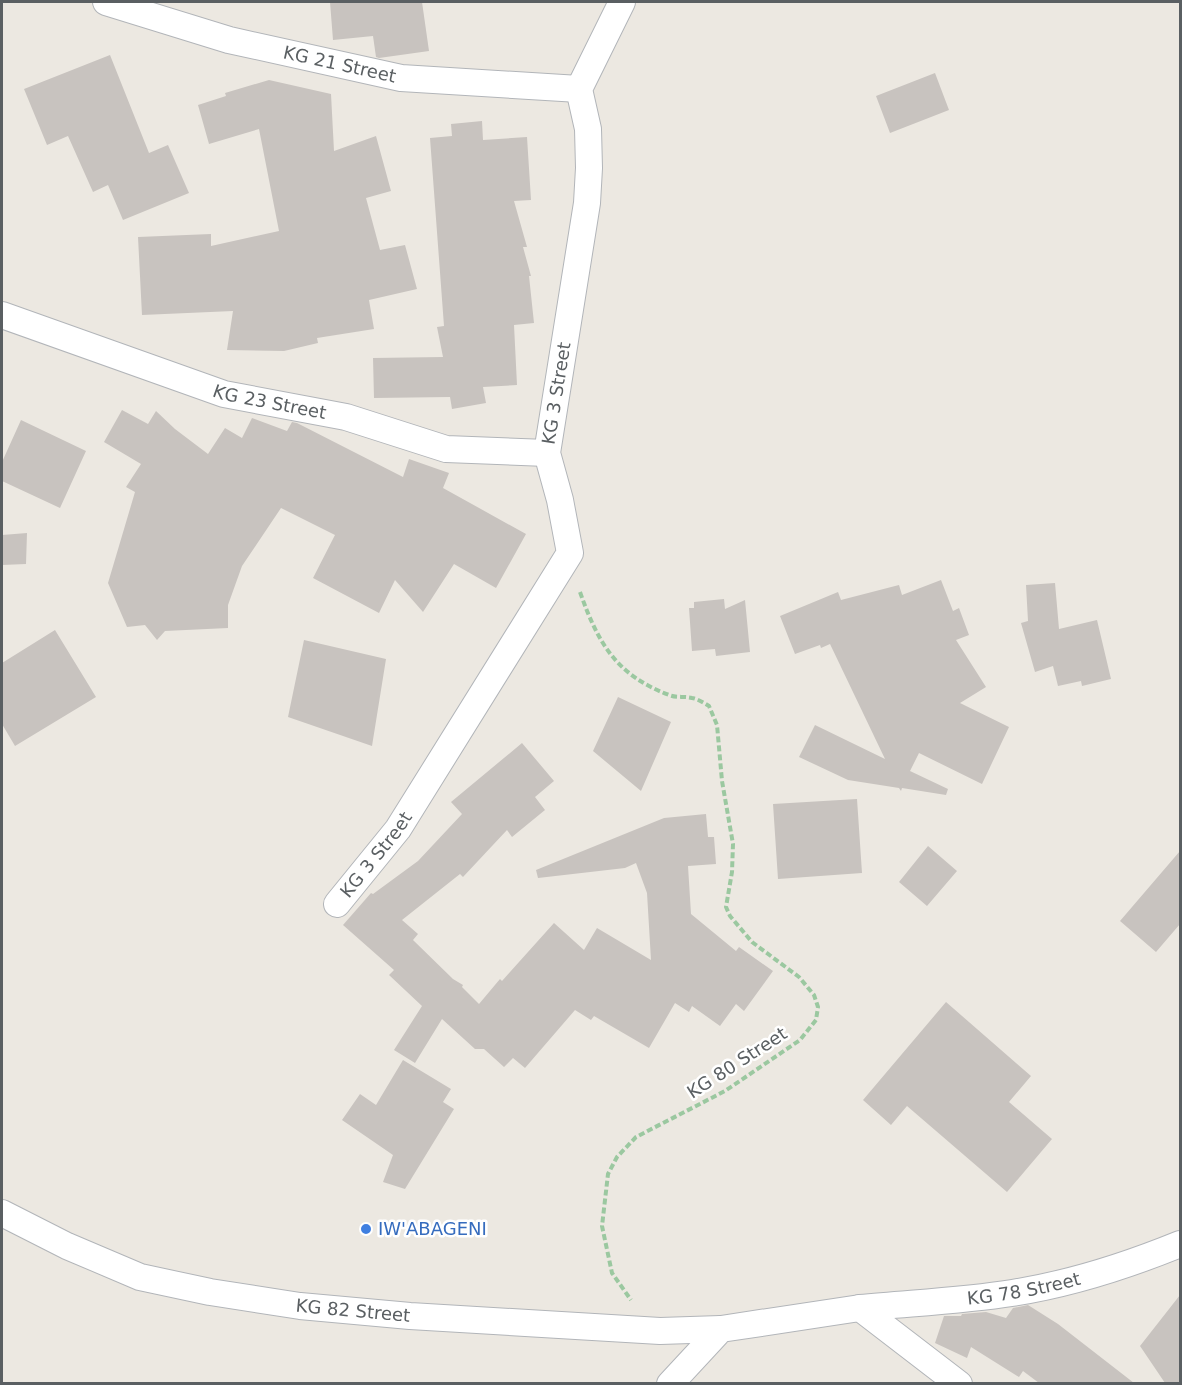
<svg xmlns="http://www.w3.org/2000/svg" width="1182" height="1385" font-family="'DejaVu Sans',sans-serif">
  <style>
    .building { fill: #c8c3bf }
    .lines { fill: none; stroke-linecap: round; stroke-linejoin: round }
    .street-casing { stroke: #b2b5b9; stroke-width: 28 }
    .path { stroke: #9bc8a0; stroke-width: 4; stroke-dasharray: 6 3; stroke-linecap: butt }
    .street { stroke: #fff; stroke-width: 26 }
    .shop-dot { fill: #3f7fe0; stroke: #fff; stroke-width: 2 }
    .labels { text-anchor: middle; stroke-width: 5; stroke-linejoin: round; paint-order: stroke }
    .street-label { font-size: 18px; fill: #5a5f62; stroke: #fff }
    .shop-label { font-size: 18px; fill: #366cbe; stroke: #fff; text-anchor: start }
  </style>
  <rect width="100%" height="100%" fill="#ece8e1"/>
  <!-- building -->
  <path class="building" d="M330,2h92l7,49 -50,7 -3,-1 -3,-21 -40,4z
    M110,55l39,98 19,-8 21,48 -66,27 -15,-35 -15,7 -25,-56 -21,9 -23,-56z
    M935,73l14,37 -59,23 -14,-37z
    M269,80l62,14 3,57 42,-15 15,55 -25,7 14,52 25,-5 12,44 -48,11 5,29 -57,9 1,5 -34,8 -57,-1 6,-39 -91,4 -4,-78 73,-3v12l68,-15 -20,-102 -50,15 -11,-39 28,-9 -1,-3z
    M482,121l1,19 44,-3 4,63 -17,1 13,46h-4l8,29h-2l5,47 -20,2 3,60 -34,2 3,16 -34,6 -2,-12 -76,1 -1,-40 70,-1 -6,-30 7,-1 -14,-188 22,-2 -1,-12z
    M122,410l26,14 8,-13 19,18 33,25 17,-26 17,10 10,-20 35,13 5,-9 5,1 106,54 6,-18 40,14 -6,15 83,46 -30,54 -42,-24 -31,48 -28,-32 -16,33 -66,-35 22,-43 -54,-27 -39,58 -14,39v23l-63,3 -8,9 -12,-15 -18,2 -19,-44 27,-91 -9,-5 15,-23 -37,-22z
    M21,420l65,31 -26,57 -58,-27v-19z
    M27,533l-1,31 -24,1v-30z
    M941,580l12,31 6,-3 10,27 -13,5 30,47 -26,16 49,24 -27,57 -63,-31 -9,18 38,18 -2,6 -44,-7 -1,3 -2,-3 -51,-8 -49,-23 16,-32 70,34 -55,-115 -9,4 -1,-3 -25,9 -15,-38 58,-24 3,8 58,-15 3,10z
    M1055,583l4,46 38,-9 14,59 -29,7 -1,-5 -23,5 -5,-20 -18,6 -14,-49 7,-2 -2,-36z
    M724,599l1,10 20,-9 5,52 -34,4 -1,-7 -23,2 -3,-43h5v-6z
    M55,630l41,67 -81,49 -13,-22v-61z
    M304,640l82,19 -14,87 -84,-29z
    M618,697l53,25 -30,69 -48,-40z
    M522,743l32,38 -19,16 10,13 -33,27 -5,-7 -44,47 -3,-3 -58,46 16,14 -5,6 40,39 10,6 -1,2 17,17 21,-25 2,2 52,-58 30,27 13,-22 54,32 -4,-67 -11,-30 -11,5 -87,10 -2,-8 128,-52 42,-4 2,23h6l2,27 -28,2 3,48 45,37 3,-4 34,24 -29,40 -8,-7 -16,22 -28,-20 -3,6 -14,-9 -26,45 -55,-32 -3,4 -16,-10 -50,58 -12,-10 -9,9 -20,-18h-9l-33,-30 -27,44 -21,-13 28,-44 -33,-31 5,-5 -51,-45 28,-32 2,1 45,-33 44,-47 -11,-12z
    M857,799l5,74 -84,6 -5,-75z
    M928,846l29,25 -30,35 -28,-24z
    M1180,851v73l-24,28 -36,-31z
    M946,1002l85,74 -22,26 43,37 -45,53 -100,-86 -16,19 -28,-25z
    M403,1060l48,29 -8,13 11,7 -49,80 -22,-7 10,-27 -51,-35 18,-26 16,11z
    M1180,1295v88h-15l-25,-37z
    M1028,1305l30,19 76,59h-95l-16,-12 -4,6 -48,-30 -4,11 -32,-15 9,-27h17l1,-2 24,-2 20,6 7,-10z"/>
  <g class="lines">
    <!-- street casing -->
    <g class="street-casing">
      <g id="street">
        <path id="s1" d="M106,2l123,38 172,38 178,11"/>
        <path id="s2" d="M2,315l222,79 122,23 100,32 101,4"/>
        <path id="s3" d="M337,904l61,-75 172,-276 -10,-53 -13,-47 40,-250 2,-35 -1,-39 -9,-40 43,-87"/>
        <path id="s4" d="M2,1213l65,33 73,31 70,15 90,14 110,10 250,15 61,-2"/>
        <path id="s5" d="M860,1308c50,-5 102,-7 152,-15 58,-9 114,-27 168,-49"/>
        <path d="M670,1384l51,-55 139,-21 99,76"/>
      </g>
    </g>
    <!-- path -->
    <path class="path" d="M580,592c18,51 36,83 89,103 7,3 15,1 23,3 6,1 12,5 17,8l8,19 5,56 11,63 -1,28 -6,35 4,9 22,26 47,35 15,18 4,12 -2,13 -16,20 -75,51 -89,46 -19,20 -9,17 -6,52 10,47 19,27"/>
    <!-- street -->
    <use href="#street" class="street"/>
  </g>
  <!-- markers -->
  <circle class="shop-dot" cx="366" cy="1229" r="6"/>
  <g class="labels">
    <!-- street labels -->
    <g class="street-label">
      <text dy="6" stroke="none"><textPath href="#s1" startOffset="242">KG 21 Street</textPath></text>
      <text dy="6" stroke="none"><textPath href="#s3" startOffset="585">KG 3 Street</textPath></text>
      <text dy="6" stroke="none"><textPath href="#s2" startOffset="282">KG 23 Street</textPath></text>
      <text dy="6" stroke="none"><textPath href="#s3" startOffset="63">KG 3 Street</textPath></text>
      <text transform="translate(737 1063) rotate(-33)" y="6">KG 80 Street</text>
      <text dy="6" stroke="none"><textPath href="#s5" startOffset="165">KG 78 Street</textPath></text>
      <text dy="6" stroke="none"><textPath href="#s4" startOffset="368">KG 82 Street</textPath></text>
    </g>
    <!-- shop labels -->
    <g class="shop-label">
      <text x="378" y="1235">IW'ABAGENI</text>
    </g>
  </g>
  <!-- border -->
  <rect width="1182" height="1385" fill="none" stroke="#5a5f62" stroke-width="6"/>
</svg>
